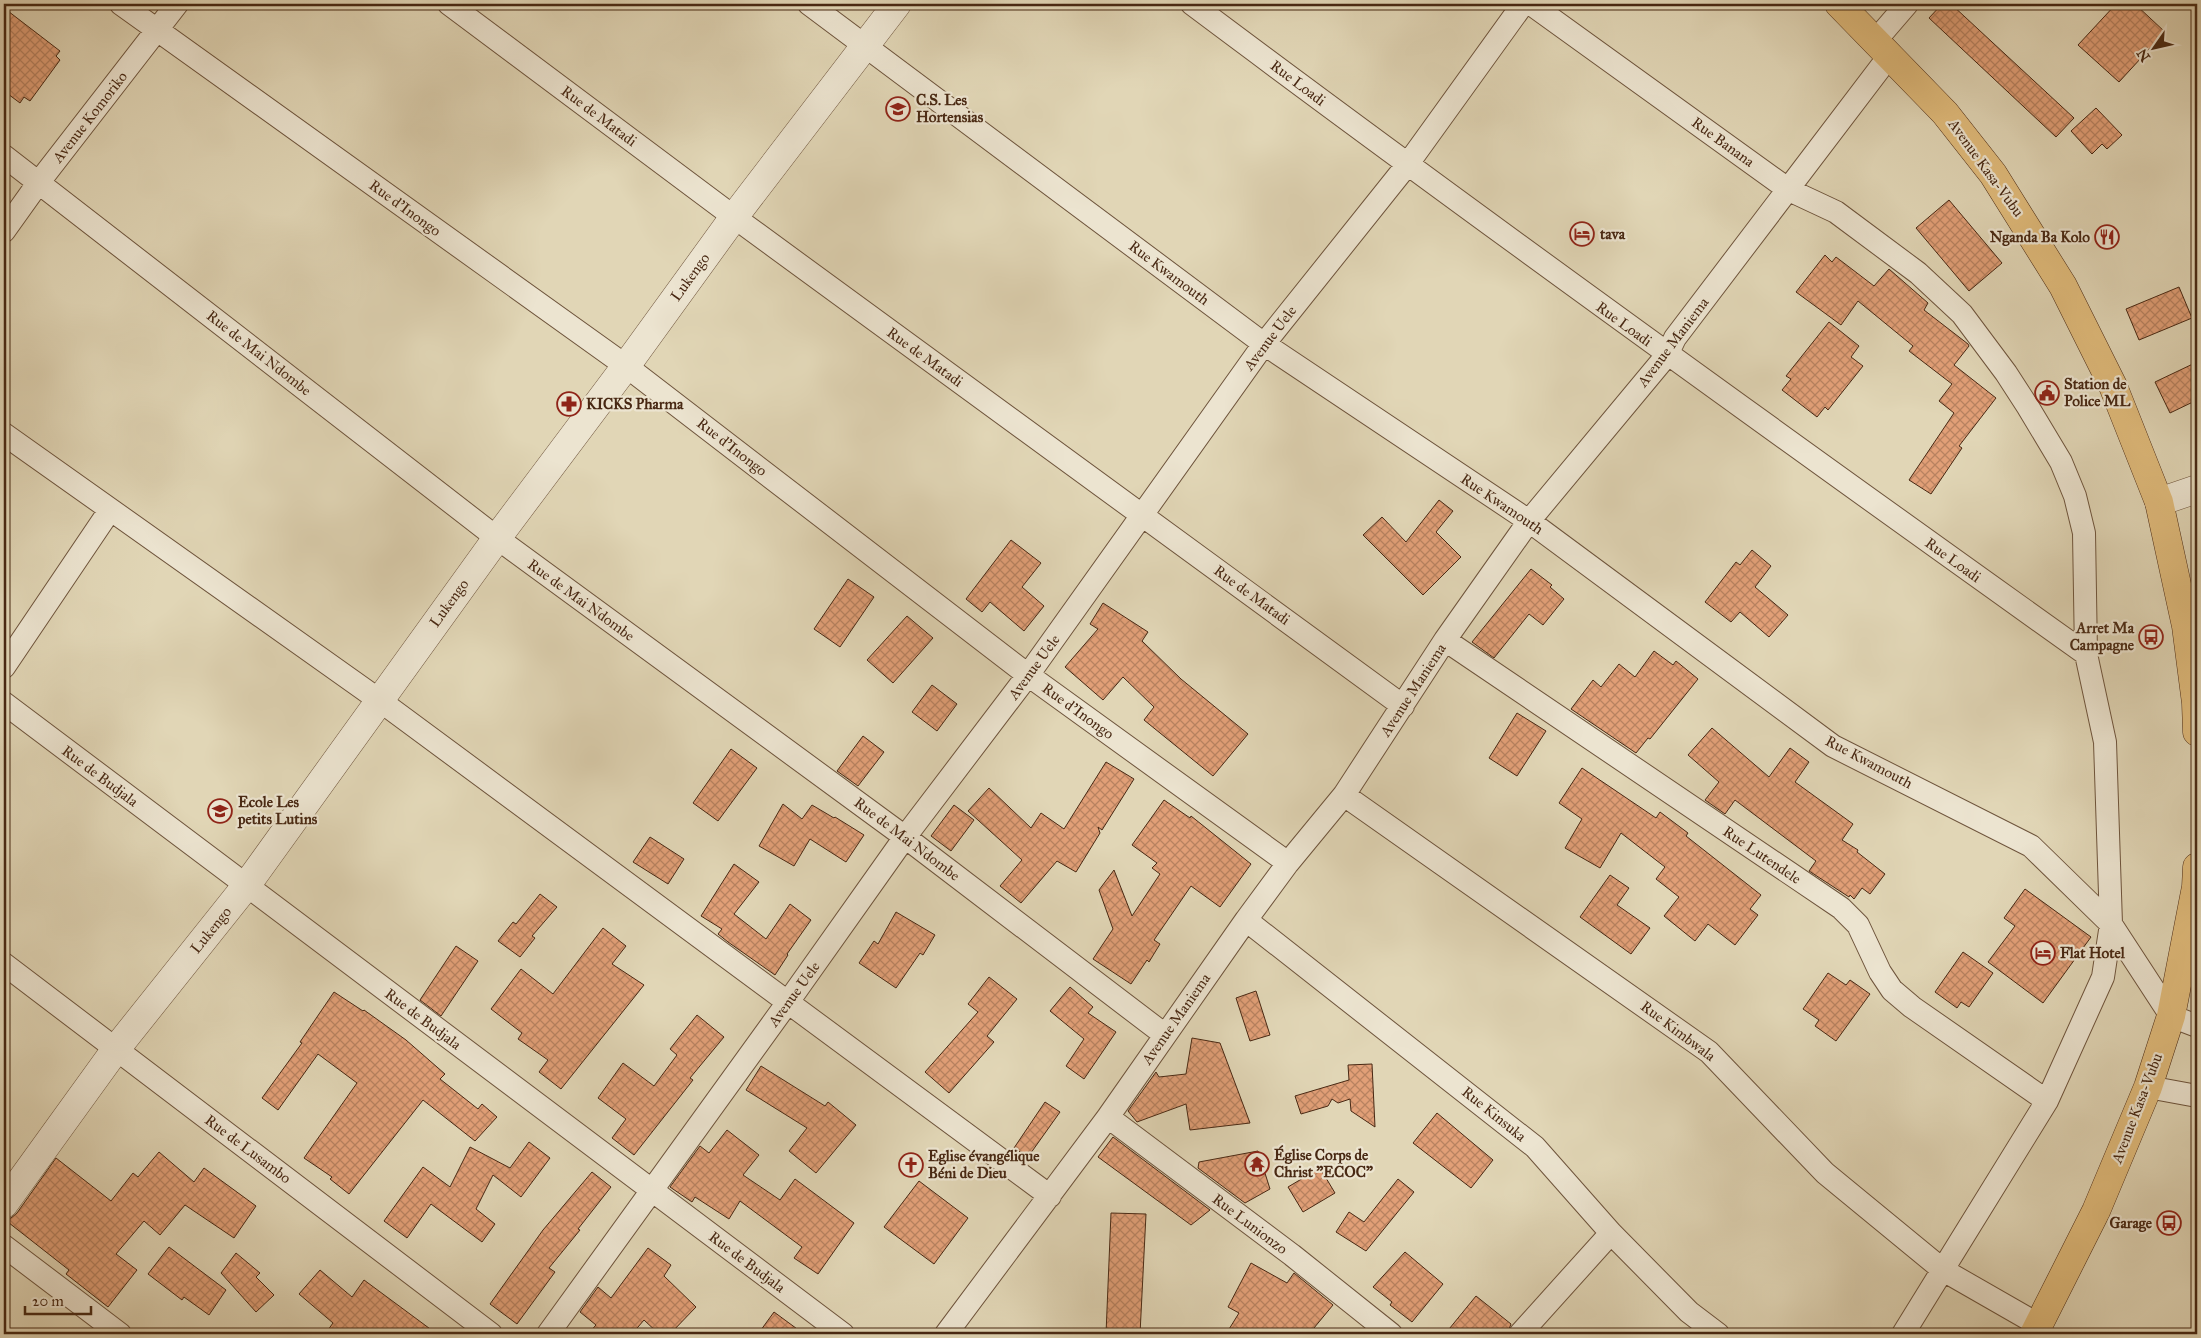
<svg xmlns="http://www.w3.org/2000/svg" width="2201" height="1338" font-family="'IM FELL Great Primer',serif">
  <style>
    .building { fill: url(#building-cross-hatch); stroke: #482813 }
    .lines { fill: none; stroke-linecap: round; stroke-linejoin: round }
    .minor-casing { stroke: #6e543c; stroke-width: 24 }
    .tertiary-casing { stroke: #6e543c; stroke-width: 29 }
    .primary-casing { stroke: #482813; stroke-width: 29 }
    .minor { stroke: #ece4d0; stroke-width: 22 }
    .tertiary { stroke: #ece4d0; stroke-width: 28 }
    .primary { stroke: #e0bb7b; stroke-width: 28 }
    .labels { text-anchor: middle; stroke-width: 4.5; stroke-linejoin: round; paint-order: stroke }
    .street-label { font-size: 15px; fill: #482813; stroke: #ece4d0 }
    .poi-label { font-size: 15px; font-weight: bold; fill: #482813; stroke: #ece4d0; text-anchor: start }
  </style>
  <defs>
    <pattern id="building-cross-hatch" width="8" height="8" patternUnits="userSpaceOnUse" patternTransform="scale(1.25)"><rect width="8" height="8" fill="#e19f77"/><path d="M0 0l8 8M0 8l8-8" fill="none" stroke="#b88260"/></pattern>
  </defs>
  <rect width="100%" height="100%" fill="#e1d6b6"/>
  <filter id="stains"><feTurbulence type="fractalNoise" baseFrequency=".004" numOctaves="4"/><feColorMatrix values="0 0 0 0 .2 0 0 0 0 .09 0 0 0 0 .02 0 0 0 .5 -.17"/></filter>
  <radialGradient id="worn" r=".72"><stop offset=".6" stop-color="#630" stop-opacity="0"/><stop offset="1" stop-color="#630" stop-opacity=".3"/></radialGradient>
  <!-- building -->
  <path class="building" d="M1942,4h9l123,114 -18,19 -127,-119z
    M2116,4h19l30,28 -46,50 -41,-37z
    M4,8l56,43 -4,5 4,4 -30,41 -6,-4 -4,6 -16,-12z
    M2096,108l26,27 -15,14 -5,-5 -10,10 -21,-23z
    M1949,200l53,63 -33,28 -53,-63z
    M1825,255l7,7 4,-5 38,29 15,-17 39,34 -4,7 44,34 1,2 -15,19 42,33 -37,48 3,2 -31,46 -22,-14 45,-67 -15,-12 13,-17 -43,-33 4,-5 -55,-45 -17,24 -45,-33z
    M2179,287l13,31 -53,22 -13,-31z
    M1829,322l30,24 -8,11 12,9 -35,44 -3,-3 -8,10 -35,-27 9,-11 -5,-3z
    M2197,362v38l-27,13 -15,-31z
    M1439,500l14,11 -17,21 25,25 -38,38 -60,-60 19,-18 24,25z
    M1011,540l30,23 -19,24 22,19 -20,25 -34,-29 -8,10 -16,-13z
    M1752,550l19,16 -16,21 33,28 -19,22 -29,-25 -9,10 -26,-20 31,-40 4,3z
    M1531,569l21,16 -2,2 14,12 -21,26 -14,-11 -35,44 -22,-16z
    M848,579l26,18 -34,50 -26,-18z
    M1103,603l45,29 -6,9 39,38 67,55 -35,42 -69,-56 10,-13 -31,-30 -20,23 -38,-33 33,-38 -8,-5z
    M907,616l26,22 -40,45 -26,-23z
    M1654,651l19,14 3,-4 22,18 -48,60 -2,-1 -12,15 -65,-44 22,-29 8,7 18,-23 16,13z
    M932,685l25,19 -20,27 -25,-19z
    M1517,713l29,18 -29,45 -28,-18z
    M1712,728l57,49 21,-29 19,14 -14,20 58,42 -11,16 16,10 -1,2 28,22 -15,20 -8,-6 -8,11 -4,-4 -1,2 -40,-26 7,-10 -81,-61 -10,14 -20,-14 14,-18 -31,-27z
    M863,736l21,16 -26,34 -21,-15z
    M731,749l26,19 -39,53 -25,-18z
    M1106,762l28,17 -32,51 -4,-3 2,6 -24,39 -19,-11 -36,42 -21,-17 22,-26 -54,-49 21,-23 42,40 10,-15 23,16z
    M1582,768l74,50 4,-6 28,21 -2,3 75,59 -11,14 8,6 -23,30 -27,-21 -13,17 -31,-25 15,-19 -23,-18 9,-12 -44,-34 -21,35 -35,-20 17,-29 -23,-16z
    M1164,800l26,18 1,-2 60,48 -31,43 -29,-21 -37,54 6,4 -11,18 -2,-2 -16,24 -38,-25 20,-30 -14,-39 15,-20 18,46 28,-42 -8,-6 5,-5 -25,-18z
    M783,804l19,15 10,-14 22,13 1,-1 29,18 -18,27 -36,-23 -16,27 -35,-20z
    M954,805l20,15 -23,31 -20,-15z
    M650,837l34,22 -16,25 -35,-22z
    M734,864l25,18 -25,32 32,25 24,-35 21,16 -24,34 1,1 -13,20 -47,-33 -10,-8 4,-5 -21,-13z
    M1610,875l19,13 -12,17 33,23 -19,26 -51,-37z
    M2025,889l66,48 -48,66 -55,-41 27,-36 -11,-8z
    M540,894l17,13 -25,29 3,2 -15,19 -22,-16 15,-19 3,2z
    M896,912l39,23 -12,20 -3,-2 -24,35 -37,-25 15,-22 4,3z
    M603,928l23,18 -14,18 32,21 -83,104 -22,-17 9,-12 -30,-21 4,-6 -31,-24 30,-40 32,25z
    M456,946l22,15 -37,55 -21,-16z
    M1963,952l30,21 -24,34 -8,-5 -4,6 -22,-16z
    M1828,973l18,12 4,-5 20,14 -34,47 -21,-15 4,-6 -16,-11z
    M989,977l28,22 -30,37 7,6 -45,51 -24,-21 53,-60 -10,-8z
    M1070,987l23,20 -5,6 28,19 -32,47 -18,-13 18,-27 -34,-28z
    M1256,991l14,44 -20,6 -14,-43z
    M334,992l29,19 1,-1 42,30 39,34 -5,5 38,30 4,-5 15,13 -22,24 -52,-41 -74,94 -19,-15 2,-2 -28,-19 53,-75 -39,-29 -40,56 -16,-12 40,-55 -2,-1z
    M697,1015l27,22 -34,41 3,2 -59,75 -22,-17 14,-19 -28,-21 25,-35 31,23 23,-31 -7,-6z
    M1192,1038l28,5 30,80 -60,7 -4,-26 -49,18 -9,-11 28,-39 3,5 27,-3z
    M1372,1064l3,63 -24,-16 -1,-12 -12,4 -6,-4 -4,7 -27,8 -6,-18 54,-16 -1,-15z
    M761,1066l64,40 3,-4 28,23 -40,48 -27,-22 18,-23 -61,-38z
    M1045,1102l15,10 -32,45 -14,-9z
    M1437,1113l56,47 -22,28 -58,-45z
    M727,1130l32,25 -16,20 37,25 15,-21 59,44 -36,51 -24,-16 8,-11 -62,-46 -11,18 -34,-22 -3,5 -22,-15 30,-41 9,7z
    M1113,1137l97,73 -19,15 -93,-68z
    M529,1142l21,16 -29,39 -28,-22 -17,34 19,15 -13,18 -51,-38 -24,34 -23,-17 39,-54 27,20 20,-40 40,21z
    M1258,1151l12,38 -25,14 -47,-35 1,-6z
    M159,1152l35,30 10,-14 52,38 -22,32 -49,-33 -25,30 -16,-14 -28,33 21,16 -29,37 -42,-33 3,-4 -65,-51 7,-1 6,-5 39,-55 55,43 22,-28 5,4z
    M1320,1168l15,25 -32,19 -15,-25z
    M592,1172l19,15 -33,42 2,1 -31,38 6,4 -38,52 -27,-20 53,-74z
    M1398,1179l16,13 -48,59 -30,-19 13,-20 15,10z
    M919,1181l49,37 -34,46 -50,-37z
    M1111,1213l35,1 -6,120h-34z
    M169,1247l57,43 -17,25 -25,-18 -2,3 -34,-26z
    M648,1248l23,17 -7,11 32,31 -26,27h-11l-15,-14 -12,14h-44l8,-9 -16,-13 18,-25 13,11z
    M1405,1252l38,32 -31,38 -22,-17 2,-3 -19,-15z
    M236,1253l24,20 -4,4 18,18 -18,17 -35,-39z
    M1251,1263l36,20 7,-10 39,32 -24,29h-83l13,-21 -11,-6z
    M320,1270l32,27 12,-17 73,54h-112l8,-11 -34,-29z
    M1476,1296l35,28 -4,10h-62z
    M774,1312l30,22h-46z"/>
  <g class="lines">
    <!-- minor casing -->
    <g class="minor-casing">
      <path id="minor" d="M121,4l505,362 402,309 260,188
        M449,4l285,213 669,489
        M809,4l455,340 265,177 304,225 198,100 80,78 60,92 26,10
        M1192,4c295,221 594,436 894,650
        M1531,4l258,186 47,22 82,61 44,41 44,59 22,34 33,55 14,34 9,37 2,121 19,88 6,182 -8,53 -56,124 -144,233
        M1876,40l31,-36
        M4,156l493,382 408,299 260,198
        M4,231l35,-49 138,-178
        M4,434l375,266 671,496
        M1445,640l396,268 17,17 22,47 12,18 20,17 135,94
        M4,667l106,-157
        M4,703l839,631
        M1344,795l365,257 116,121 118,97 96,55
        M1246,920l289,227 76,86 78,79 29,22
        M4,964l487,370
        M2148,1087l49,9
        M1108,1117l184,138 99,79
        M4,1246l116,88
        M548,1334l240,-332 117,-165 123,-162 236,-331 143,-179 116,-161
        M946,1334l162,-217 138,-197 42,-57 56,-68 101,-155 84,-119 138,-166 8,-17 215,-283
        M1520,1334l91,-101"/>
    </g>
    <!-- tertiary casing -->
    <g class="tertiary-casing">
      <path id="tertiary" d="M2159,502l38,-13
        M4,1204l112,-155 130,-163 251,-348 129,-172 108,-149 163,-213"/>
    </g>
    <!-- primary casing -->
    <g class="primary-casing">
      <path id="primary" d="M1839,4l106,109 48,61 70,112 50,100 46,116 27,124 10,77 1,29
        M2034,1334l62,-123 52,-124 23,-71 25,-129 1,-20"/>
    </g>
    <!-- minor -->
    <use href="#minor" class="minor"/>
    <!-- tertiary -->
    <use href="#tertiary" class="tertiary"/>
    <!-- primary -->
    <use href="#primary" class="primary"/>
  </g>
  <!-- icons -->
  <defs>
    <g id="school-ring" transform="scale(1.25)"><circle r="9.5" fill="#ece4d0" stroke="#8f2418" stroke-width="1.5"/><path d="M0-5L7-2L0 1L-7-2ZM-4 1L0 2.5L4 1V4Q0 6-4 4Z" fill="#8f2418"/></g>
    <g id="hotel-ring" transform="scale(1.25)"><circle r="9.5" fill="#ece4d0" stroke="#8f2418" stroke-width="1.5"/><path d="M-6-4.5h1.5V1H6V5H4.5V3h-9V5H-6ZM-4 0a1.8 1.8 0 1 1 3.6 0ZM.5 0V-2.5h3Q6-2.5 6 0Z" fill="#8f2418"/></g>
    <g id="restaurant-ring" transform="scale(1.25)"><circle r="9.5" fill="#ece4d0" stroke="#8f2418" stroke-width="1.5"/><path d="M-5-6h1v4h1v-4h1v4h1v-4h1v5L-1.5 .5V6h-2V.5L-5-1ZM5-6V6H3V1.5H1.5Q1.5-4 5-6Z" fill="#8f2418"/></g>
    <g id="civic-ring" transform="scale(1.25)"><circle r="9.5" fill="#ece4d0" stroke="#8f2418" stroke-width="1.5"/><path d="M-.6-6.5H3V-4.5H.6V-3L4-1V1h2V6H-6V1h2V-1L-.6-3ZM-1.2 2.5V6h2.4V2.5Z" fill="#8f2418"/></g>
    <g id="pharmacy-ring" transform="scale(1.25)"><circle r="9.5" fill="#ece4d0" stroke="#8f2418" stroke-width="1.5"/><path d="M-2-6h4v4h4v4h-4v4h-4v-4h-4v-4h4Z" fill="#8f2418"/></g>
    <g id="bus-ring" transform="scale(1.25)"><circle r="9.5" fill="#ece4d0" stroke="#8f2418" stroke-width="1.5"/><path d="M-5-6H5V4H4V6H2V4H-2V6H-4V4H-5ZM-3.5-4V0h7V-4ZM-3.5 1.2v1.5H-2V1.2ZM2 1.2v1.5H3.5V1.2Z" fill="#8f2418"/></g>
    <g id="temple-ring" transform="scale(1.25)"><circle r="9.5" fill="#ece4d0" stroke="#8f2418" stroke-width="1.5"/><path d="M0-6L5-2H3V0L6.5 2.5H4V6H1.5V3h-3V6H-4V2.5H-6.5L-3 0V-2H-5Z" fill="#8f2418"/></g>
    <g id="church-ring" transform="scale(1.25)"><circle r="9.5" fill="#ece4d0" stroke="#8f2418" stroke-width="1.5"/><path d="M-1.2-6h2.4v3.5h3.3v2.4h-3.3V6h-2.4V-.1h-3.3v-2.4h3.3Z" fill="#8f2418"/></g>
  </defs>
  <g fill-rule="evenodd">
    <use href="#school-ring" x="898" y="109"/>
    <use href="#hotel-ring" x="1582" y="234"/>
    <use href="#restaurant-ring" x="2107" y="237"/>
    <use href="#civic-ring" x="2047" y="393"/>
    <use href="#pharmacy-ring" x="569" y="404"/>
    <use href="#bus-ring" x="2151" y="637"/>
    <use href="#school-ring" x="220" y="811"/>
    <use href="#hotel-ring" x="2043" y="953"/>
    <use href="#temple-ring" x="1257" y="1164"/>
    <use href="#church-ring" x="911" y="1165"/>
    <use href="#bus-ring" x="2169" y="1223"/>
  </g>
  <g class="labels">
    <!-- street labels -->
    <g class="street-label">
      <text transform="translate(1298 83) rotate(37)" y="5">Rue Loadi</text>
      <text transform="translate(599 116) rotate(37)" y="5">Rue de Matadi</text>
      <text transform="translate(90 117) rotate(-52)" y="5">Avenue Komoriko</text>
      <text transform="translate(1723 142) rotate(36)" y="5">Rue Banana</text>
      <text transform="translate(1986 168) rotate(54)" y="5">Avenue Kasa-Vubu</text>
      <text transform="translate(405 208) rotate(36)" y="5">Rue d'Inongo</text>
      <text transform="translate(1169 273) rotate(37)" y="5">Rue Kwamouth</text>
      <text transform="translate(690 277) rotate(-54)" y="5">Lukengo</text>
      <text transform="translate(1624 324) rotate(36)" y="5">Rue Loadi</text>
      <text transform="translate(1270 338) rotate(-53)" y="5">Avenue Uele</text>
      <text transform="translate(1673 342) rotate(-53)" y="5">Avenue Maniema</text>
      <text transform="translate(259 353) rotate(38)" y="5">Rue de Mai Ndombe</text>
      <text transform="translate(925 357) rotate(36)" y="5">Rue de Matadi</text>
      <text transform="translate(732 447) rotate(38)" y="5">Rue d'Inongo</text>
      <text transform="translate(1502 504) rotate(34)" y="5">Rue Kwamouth</text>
      <text transform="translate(1953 560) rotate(36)" y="5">Rue Loadi</text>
      <text transform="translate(1252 595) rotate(36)" y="5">Rue de Matadi</text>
      <text transform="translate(581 600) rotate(36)" y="5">Rue de Mai Ndombe</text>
      <text transform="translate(449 603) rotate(-54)" y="5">Lukengo</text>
      <text transform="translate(1034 667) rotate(-54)" y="5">Avenue Uele</text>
      <text transform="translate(1413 690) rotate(-57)" y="5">Avenue Maniema</text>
      <text transform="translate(1078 711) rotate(36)" y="5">Rue d'Inongo</text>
      <text transform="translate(1869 762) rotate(28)" y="5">Rue Kwamouth</text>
      <text transform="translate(100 776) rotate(37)" y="5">Rue de Budjala</text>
      <text transform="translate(907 839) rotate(37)" y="5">Rue de Mai Ndombe</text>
      <text transform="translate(1762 855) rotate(34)" y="5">Rue Lutendele</text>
      <text transform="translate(211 930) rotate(-51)" y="5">Lukengo</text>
      <text transform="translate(794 994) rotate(-54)" y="5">Avenue Uele</text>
      <text transform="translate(423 1019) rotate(37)" y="5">Rue de Budjala</text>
      <text transform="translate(1176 1019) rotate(-55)" y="5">Avenue Maniema</text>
      <text transform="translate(1678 1031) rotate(37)" y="5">Rue Kimbwala</text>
      <text transform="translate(2137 1108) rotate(-69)" y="5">Avenue Kasa-Vubu</text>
      <text transform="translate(1494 1114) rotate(39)" y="5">Rue Kinsuka</text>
      <text transform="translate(248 1149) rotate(37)" y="5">Rue de Lusambo</text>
      <text transform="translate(1250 1224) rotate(37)" y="5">Rue Lunionzo</text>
      <text transform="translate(747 1262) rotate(37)" y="5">Rue de Budjala</text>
    </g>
    <!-- poi labels -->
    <g class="poi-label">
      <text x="916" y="105">C.S. Les<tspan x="916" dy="17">Hortensias</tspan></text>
      <text x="1600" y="239">tava</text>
      <text x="2090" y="242" text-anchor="end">Nganda Ba Kolo</text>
      <text x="2064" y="389">Station de<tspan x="2064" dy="17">Police ML</tspan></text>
      <text x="586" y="409">KICKS Pharma</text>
      <text x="2134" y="633" text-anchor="end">Arret Ma<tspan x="2134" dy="17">Campagne</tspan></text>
      <text x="238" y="807">Ecole Les<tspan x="238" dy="17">petits Lutins</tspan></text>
      <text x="2060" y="958">Flat Hotel</text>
      <text x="1274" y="1160">Église Corps de<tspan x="1274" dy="17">Christ "ECOC"</tspan></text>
      <text x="928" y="1161">Eglise évangélique<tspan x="928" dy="17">Béni de Dieu</tspan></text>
      <text x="2152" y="1228" text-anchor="end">Garage</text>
    </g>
  </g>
  <!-- margin -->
  <rect width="2201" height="1338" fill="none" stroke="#e1d6b6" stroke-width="20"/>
  <rect x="5" y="5" width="2191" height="1328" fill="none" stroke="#482813" stroke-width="2.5"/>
  <rect x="10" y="10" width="2181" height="1318" fill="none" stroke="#482813"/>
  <!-- north arrow -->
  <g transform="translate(2154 48) rotate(236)" stroke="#ece4d0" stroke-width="4" paint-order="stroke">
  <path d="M0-4L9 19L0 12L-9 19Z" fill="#482813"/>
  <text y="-8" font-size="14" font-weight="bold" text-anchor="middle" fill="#482813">N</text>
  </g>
  <!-- scale -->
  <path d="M25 1306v8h66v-8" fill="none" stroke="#482813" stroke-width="2.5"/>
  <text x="32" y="1306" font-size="15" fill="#482813" stroke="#ece4d0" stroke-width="4" paint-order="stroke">20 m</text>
  <rect width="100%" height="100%" filter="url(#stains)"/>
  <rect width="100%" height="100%" fill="url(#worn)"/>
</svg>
